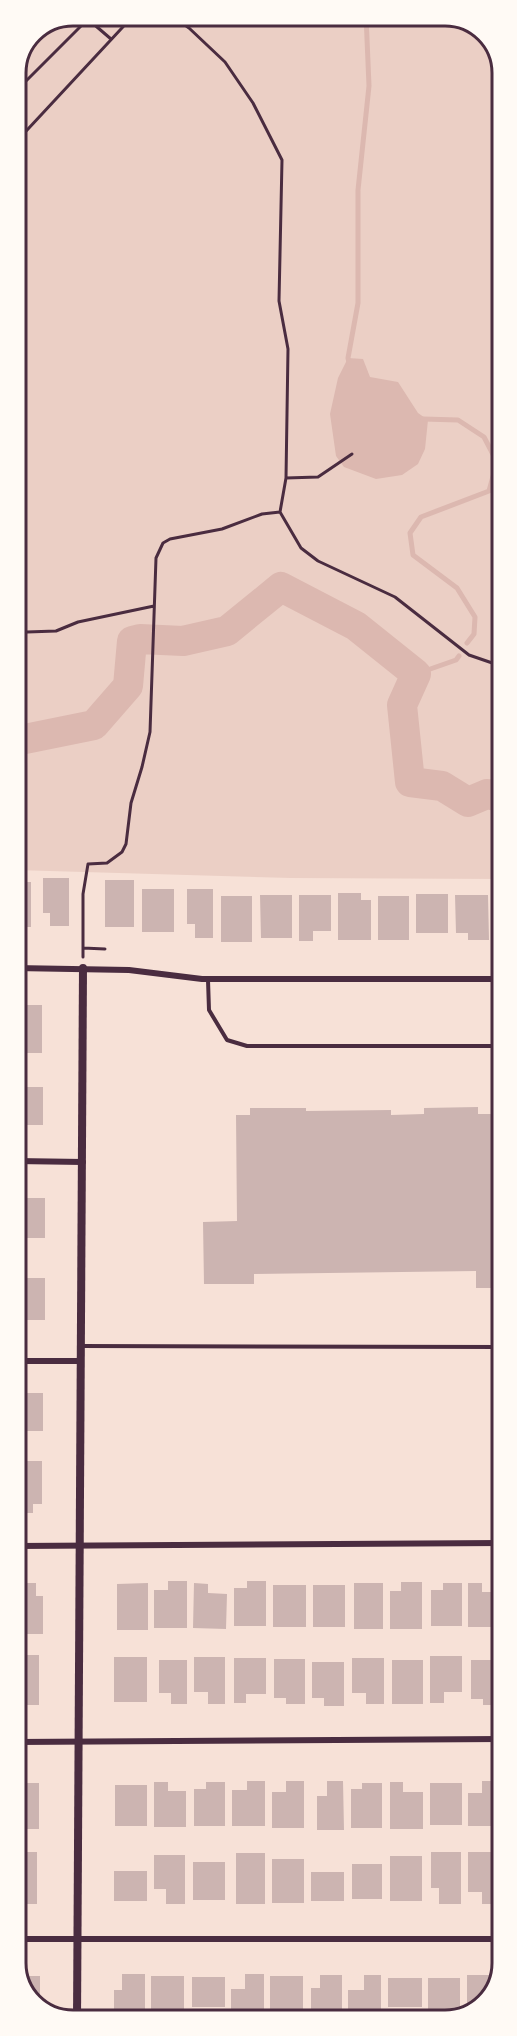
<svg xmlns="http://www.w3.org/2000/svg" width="517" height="2036" font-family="'Noto Serif',serif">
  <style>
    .green { fill: #ebcfc5 }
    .water { fill: #dcb8b0 }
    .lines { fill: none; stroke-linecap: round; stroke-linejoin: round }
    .stream { stroke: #dcb8b0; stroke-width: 5 }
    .river { stroke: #dcb8b0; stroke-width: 30 }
    .building { fill: #ccb4b1 }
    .path { stroke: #4a2c40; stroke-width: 3 }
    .service { stroke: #4a2c40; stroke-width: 4 }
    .minor { stroke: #4a2c40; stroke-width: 6 }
    .tertiary { stroke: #4a2c40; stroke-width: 8 }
    .rim { fill: none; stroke: #4a2c40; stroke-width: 3 }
  </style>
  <rect width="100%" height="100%" fill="#f7e1d7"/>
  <!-- green -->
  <path class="green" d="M72,15h380l31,14 18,32v818l-210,-1 -276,-8v-798l17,-41z"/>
  <!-- water -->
  <path class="water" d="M348,358l15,1 7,18 28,5 20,31 10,7 -3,29 -7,15 -16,11 -26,4 -32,-12 -8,-11 -6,-42 8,-36z"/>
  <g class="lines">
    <!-- stream -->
    <path class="stream" d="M349,363l-1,-5 10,-55v-113l11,-104 -3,-71
      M423,419l35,1 26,17 13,25 -8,29 -68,26 -11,16 3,22 44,33 18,29 -1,17 -7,9
      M416,674l40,-14 3,-4"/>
    <!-- river -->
    <path class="river" d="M15,741l79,-16 34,-39 4,-45 8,-2 43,2 44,-10 54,-44 75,39 60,48 -14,31 8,77 32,4 26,16 19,-8 14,3"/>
  </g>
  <!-- building -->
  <path class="building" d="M43,878h26v48h-19v-13h-7z
    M105,880h29v47h-29z
    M15,882h16v45h-16z
    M142,889h32v43h-32z
    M187,889h26v49h-18v-14h-8z
    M338,893h23v7h10v40h-33z
    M498,893h3v47h-3z
    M416,894h32v39h-32z
    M260,895h32v43h-31z
    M299,895h32v36h-18v10h-14z
    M455,895h33l1,45h-21v-7h-12z
    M221,896h31v46h-31z
    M378,896h31v44h-31z
    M16,1005h26v48h-26z
    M16,1087h27v38h-27z
    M478,1107v7h24v8h-6l1,10h5v152h-9v4h-17v-17l-222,3v10h-50l-1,-62 34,-1 -1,-106h14v-7h56v3l85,-1v5l33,-1v-6z
    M16,1198h29v40h-29z
    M16,1278h29v42h-29z
    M16,1393h27v38h-27z
    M16,1461h26v43h-9v9h-17z
    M168,1581h19v47h-33v-38h14z
    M247,1581h19v45h-32v-38h13z
    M401,1582h21v47h-32v-38h11z
    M16,1583h20v13h7v38h-27z
    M148,1583v47h-31v-46z
    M194,1583l14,1v9l19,1 -1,35 -33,-1z
    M354,1583h29v46h-29z
    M443,1583h19v43h-31v-36h12z
    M468,1583h14v9h20v35h-34z
    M273,1585h33v42h-33z
    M313,1585h32v42h-32z
    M16,1655h23v50h-23z
    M430,1656h32v36h-18v11h-14z
    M114,1657h33v45h-33z
    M194,1657h31v47h-17v-12h-14z
    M234,1658h32v36h-20v9h-12z
    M352,1658h32v46h-18v-11h-14z
    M274,1659h31v45h-19v-6h-12z
    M159,1660h28v44h-16v-11h-12z
    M392,1660h31v44h-31z
    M471,1660h31v45h-19v-6h-12z
    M312,1662h32v44h-20v-8h-12z
    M247,1781h18v45h-33v-36h15z
    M286,1781h18v47h-32v-36h14z
    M327,1781h16l1,49h-27v-34h10z
    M482,1781h18v45h-32v-33h14z
    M154,1782h14v9h18v36h-32z
    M206,1782h19v44h-31v-37h12z
    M390,1782h13v10h20v37h-33z
    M16,1783h23v46h-23z
    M362,1783h20v45h-31v-39h11z
    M430,1783h32v42h-32z
    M115,1785h32v41h-32z
    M16,1852h21v52h-21z
    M431,1852h30v52h-22v-16h-8z
    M468,1852h31v52h-17v-12h-14z
    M236,1853h29v51h-29z
    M154,1855h31v49h-19v-15h-12z
    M390,1856h32v45h-32z
    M272,1859h32v44h-32z
    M193,1862h32v38h-32z
    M352,1864h30v35h-30z
    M114,1871h33v30h-33z
    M311,1872h33v29h-33z
    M122,1974h23v46h-31v-30h8z
    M245,1974h19v46h-33v-31h14z
    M320,1975h22v45h-31v-32h9z
    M364,1975h17v45h-33v-30h16z
    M467,1975h31l-10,26 -21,13z
    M17,1976h23v33l-8,-4z
    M151,1976h33v44h-33z
    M270,1976h33v38h-33z
    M192,1977h33v30h-33z
    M388,1978h34v29h-34z
    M428,1978h32v38h-32z"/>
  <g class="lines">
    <!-- path -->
    <path class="path" d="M83,15l28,24
      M171,15l18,13 36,34 28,41 29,57 -3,141 9,48 -2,129 -6,34 21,36 17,13 77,36 74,58 32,11
      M15,92l73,-73
      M15,143l119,-128
      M286,478l32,-1 34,-23
      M15,629l12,3 29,-1 22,-9 76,-16
      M83,948l22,1
      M83,957v-63l5,-30 19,-1 15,-11 4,-8 5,-41 11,-36 8,-35 6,-174 7,-15 7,-4 52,-10 40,-15 18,-2"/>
    <!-- service -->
    <path class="service" d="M208,980l1,30 18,30 20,6h254
      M80,1346l422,1"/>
    <!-- minor -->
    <path class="minor" d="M15,968l114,2 73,9h299
      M16,1161l67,1
      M16,1361h64
      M16,1546l486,-3
      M16,1742l486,-3
      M16,1939h486"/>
    <!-- tertiary -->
    <path class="tertiary" d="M77,2021l6,-1053"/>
  </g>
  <!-- crop -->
  <path d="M0 0H517V2036H0ZM73 26H445A47 47 0 0 1 492 73V1963A47 47 0 0 1 445 2010H73A47 47 0 0 1 26 1963V73A47 47 0 0 1 73 26Z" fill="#fffaf5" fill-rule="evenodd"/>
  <path class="rim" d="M73 26H445A47 47 0 0 1 492 73V1963A47 47 0 0 1 445 2010H73A47 47 0 0 1 26 1963V73A47 47 0 0 1 73 26Z"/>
</svg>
